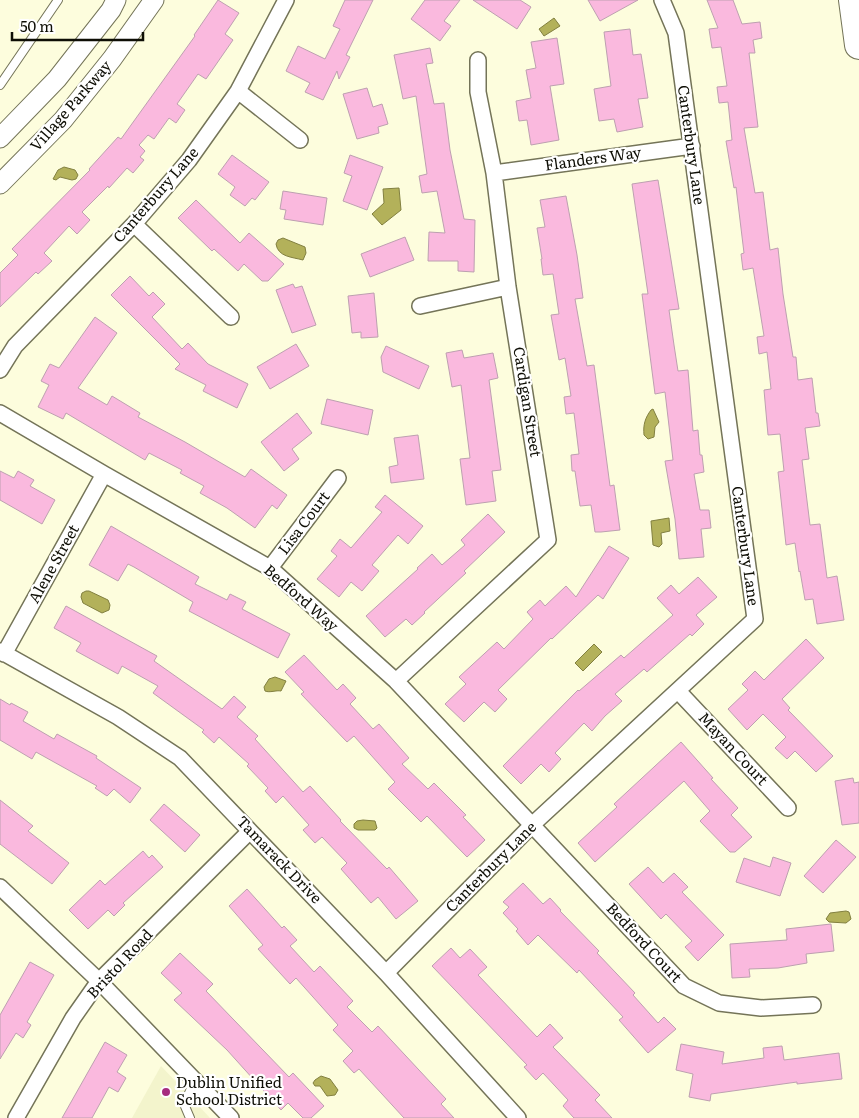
<svg xmlns="http://www.w3.org/2000/svg" width="859" height="1118" font-family="Literata,serif">
  <style>
    .built { fill: #f3f4cc }
    .water { fill: #b3b15a; stroke: #828040 }
    .building { fill: #fab9de; stroke: #bda0b0 }
    .lines { fill: none; stroke-linecap: round; stroke-linejoin: round }
    .service-casing { stroke: #747458; stroke-width: 10 }
    .minor-casing { stroke: #747458; stroke-width: 18 }
    .tertiary-casing { stroke: #747458; stroke-width: 21 }
    .motorway-casing { stroke: #747458; stroke-width: 30 }
    .service { stroke: #fff; stroke-width: 8 }
    .minor { stroke: #fff; stroke-width: 15 }
    .tertiary { stroke: #fff; stroke-width: 19 }
    .motorway { stroke: #fff; stroke-width: 28 }
    .poi-dot { fill: #a62b7f; stroke: #fff; stroke-width: 2 }
    .labels { text-anchor: middle; stroke-width: 4.5; stroke-linejoin: round; paint-order: stroke }
    .street-label { font-size: 15px; fill: #0e0e05; stroke: #fff }
    .poi-label { font-size: 15px; fill: #0e0e05; stroke: #fff; text-anchor: start }
  </style>
  <rect width="100%" height="100%" fill="#fdfddd"/>
  <!-- built -->
  <path class="built" d="M161,1066l49,52h-78z"/>
  <!-- water -->
  <path class="water" d="M554,18l6,8 -16,10 -5,-7z
    M64,167l11,3 3,5 -2,4 -4,1 -12,-3 -4,3 -3,-1 5,-9z
    M399,188l2,22 -19,15 -10,-11 12,-11 -1,-14z
    M283,238l22,9 1,6 -3,7c-11,-3 -25,-3 -27,-16l2,-4z
    M653,409l6,13 -4,5 -1,10 -6,2 -4,-4c-1,-10 1,-17 7,-25z
    M669,518l1,13 -9,2 1,11 -3,3 -6,-2 -2,-24z
    M86,591h3l19,9 2,5 -1,5 -7,3 -19,-10 -2,-6 1,-4z
    M594,644l8,8 -19,19 -8,-8z
    M275,677l11,4 -5,10c-5,-1 -11,2 -16,0l-1,-4 5,-8z
    M363,820l12,1 2,7 -2,2h-17l-4,-2v-4l3,-3z
    M846,911l3,1 2,7 -5,4 -17,-1 -3,-3 4,-6z
    M321,1076l9,3 8,11 -3,5 -8,1 -7,-10h-5l-2,-3 2,-3z"/>
  <!-- building -->
  <path class="building" d="M218,0l21,13 -14,21 8,6 -27,39 -8,-5 -21,30 8,6 -9,13 -7,-5 -15,21 -6,-4 -9,10 6,6 -5,6 4,3 -11,13 -6,-5 -18,20 -1,-2 -26,26 8,8 -13,14 -8,-8 -25,27 8,8 -14,13 -2,-2 -36,35v-34l18,-18 -6,-6 78,-79 -1,-1 29,-32 3,2 74,-103 -1,-1z
    M345,0h28l-27,55 4,2 -11,22 -2,-8 -14,29 -18,-8 5,-9 -24,-12 12,-25 27,13 15,-30 -7,-3z
    M425,0h35l-16,21 7,5 -11,15 -29,-22z
    M473,0h47l11,7 -14,22z
    M588,0h50l-38,21z
    M707,0h26l9,24 18,-2 2,16 -9,2 2,13h-6l9,74 -14,1 11,65 8,-1 7,58 8,-2 5,46 10,63h3l2,23 14,-2 4,35h2l2,13 -15,2 4,31 -7,1 8,65 10,-1 7,54 10,-2 7,44 -27,4 -4,-25 -8,1 -5,-29 -1,1 -4,-29 -9,2 -8,-73 6,-1 -4,-37 -12,1 -4,-45 7,-1 -4,-37 -8,2 -2,-17 7,-1 -11,-68 -10,2 -2,-16 3,-1 -8,-66 -2,1 -8,-47 6,-1 -4,-38 -9,1 -2,-16 10,-1 -6,-39 -9,1 -3,-19 9,-1z
    M630,29l3,26 8,-1 7,44 -10,1 5,28 -26,5 -3,-13 -15,2 -5,-32 17,-3 -7,-54z
    M557,38l7,46 -14,2 9,54 -28,5 -4,-25 -8,1 -3,-20 15,-3 -5,-28 10,-2 -5,-26z
    M430,48l3,15 -7,1 8,40 10,-1 6,47 14,69 11,1 -1,52 -16,-1v-10h-30l1,-29 16,1 -8,-42 -15,2 -3,-17 8,-2 -11,-78 -13,3 -9,-44z
    M367,88l6,19 9,-3 6,20 -10,3 1,6 -22,6 -14,-45z
    M232,155l37,27 -14,18 -3,-2 -7,8 -15,-11 5,-8 -17,-13z
    M350,155l33,12 -16,43 -24,-9 9,-25 -8,-3z
    M658,180l21,129 -10,1 5,35 4,26 10,-1 5,61 5,-1 2,25h2l2,17 -10,2 6,36h9l2,18 -10,1 3,28 -25,2 -4,-40 -10,-58 8,-1 -8,-68 -10,2 -13,-100h6l-16,-110z
    M283,191l44,7 -4,27 -39,-6 2,-9 -6,-1z
    M566,196l11,59 6,43 -8,1 12,67 7,-1 16,121 4,-1 6,45 -19,2h-6l-4,-27 -11,1 -5,-35h-3l-1,-16 8,-1 -5,-41 -8,1 -2,-17 7,-1 -6,-38 -6,2 -8,-45 8,-1 -6,-40 -10,1 -2,-16h1l-5,-31 8,-1 -5,-27z
    M196,200l44,43 9,-10 35,31 -16,17h-6l-18,-17 -6,7 -24,-22 -2,2 -34,-33z
    M405,237l9,23 -44,17 -9,-23z
    M130,276l19,20 4,-4 12,12 -13,13 30,32 6,-6 20,21 40,20 -11,24 -34,-17 3,-6 -31,-16 5,-5 -69,-69z
    M293,284l2,4 7,-2 14,39 -24,8 -16,-43z
    M374,293l4,44 -17,1v-6l-9,1 -4,-37z
    M95,317l22,16 -39,55 29,17 5,-9 28,17 -2,4 47,25 60,35 6,-8 36,26 -10,14 -5,-4 -17,23 -28,-20 -27,-15 4,-7 -24,-13 2,-3 -33,-17 -4,7 -79,-47 -3,6 -25,-12 11,-22 -8,-4 9,-17 9,4z
    M296,344l13,22 -39,23 -13,-22z
    M386,346l43,20 -10,23 -36,-17 -2,-15z
    M462,350l2,8 29,-5 5,25 -9,2 12,90 -9,1 4,30 -30,4 -6,-46 10,-1 -9,-73 -9,2 -6,-34z
    M327,399l46,11 -5,25 -47,-11z
    M297,413l15,20 -20,16 7,10 -15,12 -23,-29z
    M418,435l6,44 -33,4 -2,-16 9,-2 -4,-27z
    M0,471l14,7 4,-7 16,9 -4,6 25,14 -13,24 -42,-24z
    M385,495l38,31 -15,18 -10,-9 -26,30 7,6 -17,20 -11,-9 -12,15 -22,-18 20,-23 -6,-5 9,-12 11,9 31,-36 -7,-5z
    M488,514l17,18 -41,39 2,2 -42,39 1,1 -13,12 -6,-6 -21,18 -19,-21 52,-47 -1,-1 15,-14 10,11 23,-20 -4,-5z
    M111,526l88,51 -4,7 32,16 3,-6 16,8 -4,7 48,25 -12,24 -89,-47 4,-9 -59,-35 -6,-3 -10,17 -29,-16z
    M609,546l20,12 -26,41 -5,-4 -46,44 -1,-1 -53,52 9,9 -12,13 -11,-10 -20,20 -19,-18 21,-20 -7,-7 38,-35 7,7 29,-30 -6,-7 13,-12 5,6 21,-20 10,11z
    M698,577l19,20 -21,18 8,9 -12,12 -2,-2 -43,38 -3,-3 -29,25 7,7 -17,15 -13,15 -8,-8 -29,30 6,6 -12,13 -8,-8 -20,20 -18,-18 75,-76 1,1 42,-36 3,3 49,-43 -16,-17 14,-13 8,9z
    M66,606l91,50 -3,5 68,48 12,-13 12,11 -9,10 21,19 -3,3 48,53 7,-6 31,34 -1,1 47,48 2,-2 29,34 -22,18 -18,-22 -7,6 -30,-34 6,-6 -25,-26 -7,6 -12,-13 6,-5 -26,-29 -7,7 -11,-12 3,-3 -21,-22 2,-2 -30,-27 -5,6 -12,-11 2,-2 -51,-37 5,-7 -36,-20 -4,8 -42,-23 5,-8 -27,-15z
    M806,639l18,19 -42,41 8,9 -2,2 45,46 -17,16 -21,-21 -8,8 -12,-11 11,-11 -23,-23 -16,16 -19,-21 20,-19 -6,-6 13,-13 9,9z
    M304,655l33,35 6,-6 13,14 -6,6 23,25 6,-5 30,34 -7,6 26,25 6,-6 32,32 -3,2 22,23 -18,17 -40,-41 -6,6 -33,-33 7,-7 -41,-46 -7,6 -46,-48 3,-2 -19,-20z
    M0,699l10,6 1,-2 17,9 -5,9 31,18 3,-5 40,22 -1,2 45,30 -11,15 -16,-14 -7,7 -12,-8 2,-2 -61,-34 -4,7 -32,-19z
    M681,742l32,36 -2,1 27,29 -7,7 21,22 -17,15h-5l-30,-31 10,-10 -26,-30 -89,81 -17,-19 39,-36 -3,-3z
    M853,778l1,5 5,-1v41l-17,2 -7,-44z
    M0,800l33,26 -5,5 41,32 -17,21 -52,-40z
    M164,804l36,31 -15,17 -35,-32z
    M836,840l20,17 -33,36 -19,-17z
    M143,851l6,7 3,-3 11,12 -40,36 2,2 -11,11 -6,-6 -20,19 -19,-19 31,-30 5,5z
    M773,857l18,6 -11,33 -44,-14 8,-24 26,9z
    M648,867l15,16 11,-10 14,14 -6,5 42,43 -26,26 -13,-14 7,-6 -26,-27 -5,5 -32,-35z
    M523,883l20,21 7,-6 11,12 -1,1 39,40 -2,2 38,40 -2,2 25,28 6,-6 12,12 -28,24 -29,-33 4,-3 -44,-47 -2,3 -39,-38 -10,10 -12,-14 2,-2 -15,-16 6,-6 -6,-5z
    M247,889l35,39 2,-2 13,14 -7,6 24,26 6,-6 33,35 -6,6 25,25 6,-6 68,73 -5,5 13,14h-50l-45,-49 -5,4 -11,-12 10,-10 -20,-21 5,-5 -42,-47 -6,6 -32,-35 5,-4 -34,-39z
    M831,924l3,27 -28,3 1,9 -29,5 -29,1 1,8 -18,1 -2,-34 57,-4 -1,-11z
    M451,948l9,10 10,-9 17,18 -9,8 59,62 13,-13 13,14 -10,9 47,48 -5,5 17,18h-38l-11,-12 5,-6 -25,-27 -7,7 -12,-13 3,-2 -95,-99z
    M180,953l33,31 -7,7 83,86 4,-4 31,33 -13,12h-8l-15,-15 -7,7 -54,-60 -53,-50 8,-7 -21,-20z
    M30,962l24,13 -27,47 4,3 -8,13 -7,-5 -16,26v-44z
    M105,1042l22,13 -10,17 9,6 -8,14 -9,-5 -17,31h-30z
    M681,1044l43,8 -2,12 42,-6 -1,-10 19,-2 2,14 55,-7 3,26 -45,5v-2l-86,12 -1,7 -21,-4 4,-23 -17,-4z"/>
  <g class="lines">
    <!-- service casing -->
    <g class="service-casing">
      <path id="service" d="M0,85l58,-85
        M190,1118l-6,-14 11,-24"/>
    </g>
    <!-- minor casing -->
    <g class="minor-casing">
      <path id="minor" d="M238,91l62,49
        M494,173l198,-27
        M134,224l97,93
        M420,306l88,-19
        M0,370l15,-24 119,-122 55,-64 49,-69 48,-91
        M0,413l104,61 166,94 126,113 288,305 35,17 42,5 52,-3
        M270,568l68,-90
        M0,651l118,66 62,41 206,215 132,145
        M4,654l100,-180
        M396,681l152,-141 -40,-253 -14,-114 -16,-81v-32
        M678,691l110,117
        M0,887l99,94 132,137
        M386,973l147,-149 222,-205 -79,-586 -14,-33
        M16,1118l57,-100 26,-37 151,-150"/>
    </g>
    <!-- tertiary casing -->
    <g class="tertiary-casing">
      <path id="tertiary" d="M0,138l57,-59 54,-69 5,-10
        M0,184l63,-64 49,-61 42,-59"/>
    </g>
    <!-- motorway casing -->
    <g class="motorway-casing">
      <path id="motorway" d="M853,0l6,45"/>
    </g>
    <!-- service -->
    <use href="#service" class="service"/>
    <!-- minor -->
    <use href="#minor" class="minor"/>
    <!-- tertiary -->
    <use href="#tertiary" class="tertiary"/>
    <!-- motorway -->
    <use href="#motorway" class="motorway"/>
  </g>
  <!-- markers -->
  <circle class="poi-dot" cx="166" cy="1092" r="5"/>
  <g class="labels">
    <!-- street labels -->
    <g class="street-label">
      <text transform="translate(71 106) rotate(-49)" y="5">Village Parkway</text>
      <text transform="translate(691 145) rotate(82)" y="5">Canterbury Lane</text>
      <text transform="translate(593 159) rotate(-8)" y="5">Flanders Way</text>
      <text transform="translate(156 195) rotate(-49)" y="5">Canterbury Lane</text>
      <text transform="translate(527 402) rotate(81)" y="5">Cardigan Street</text>
      <text transform="translate(304 523) rotate(-53)" y="5">Lisa Court</text>
      <text transform="translate(745 546) rotate(82)" y="5">Canterbury Lane</text>
      <text transform="translate(54 564) rotate(-61)" y="5">Alene Street</text>
      <text transform="translate(301 598) rotate(41)" y="5">Bedford Way</text>
      <text transform="translate(733 749) rotate(47)" y="5">Mayan Court</text>
      <text transform="translate(279 860) rotate(46)" y="5">Tamarack Drive</text>
      <text transform="translate(491 867) rotate(-45)" y="5">Canterbury Lane</text>
      <text transform="translate(644 943) rotate(47)" y="5">Bedford Court</text>
      <text transform="translate(120 964) rotate(-47)" y="5">Bristol Road</text>
    </g>
    <!-- poi labels -->
    <g class="poi-label">
      <text x="176" y="1088">Dublin Unified<tspan x="176" dy="17">School District</tspan></text>
    </g>
  </g>
  <!-- scale -->
  <path d="M12 32v8h131v-8" fill="none" stroke="#0e0e05" stroke-width="2.5"/>
  <text x="20" y="32" font-size="15" fill="#0e0e05" stroke="#ffffff" stroke-width="4" paint-order="stroke">50 m</text>
</svg>
